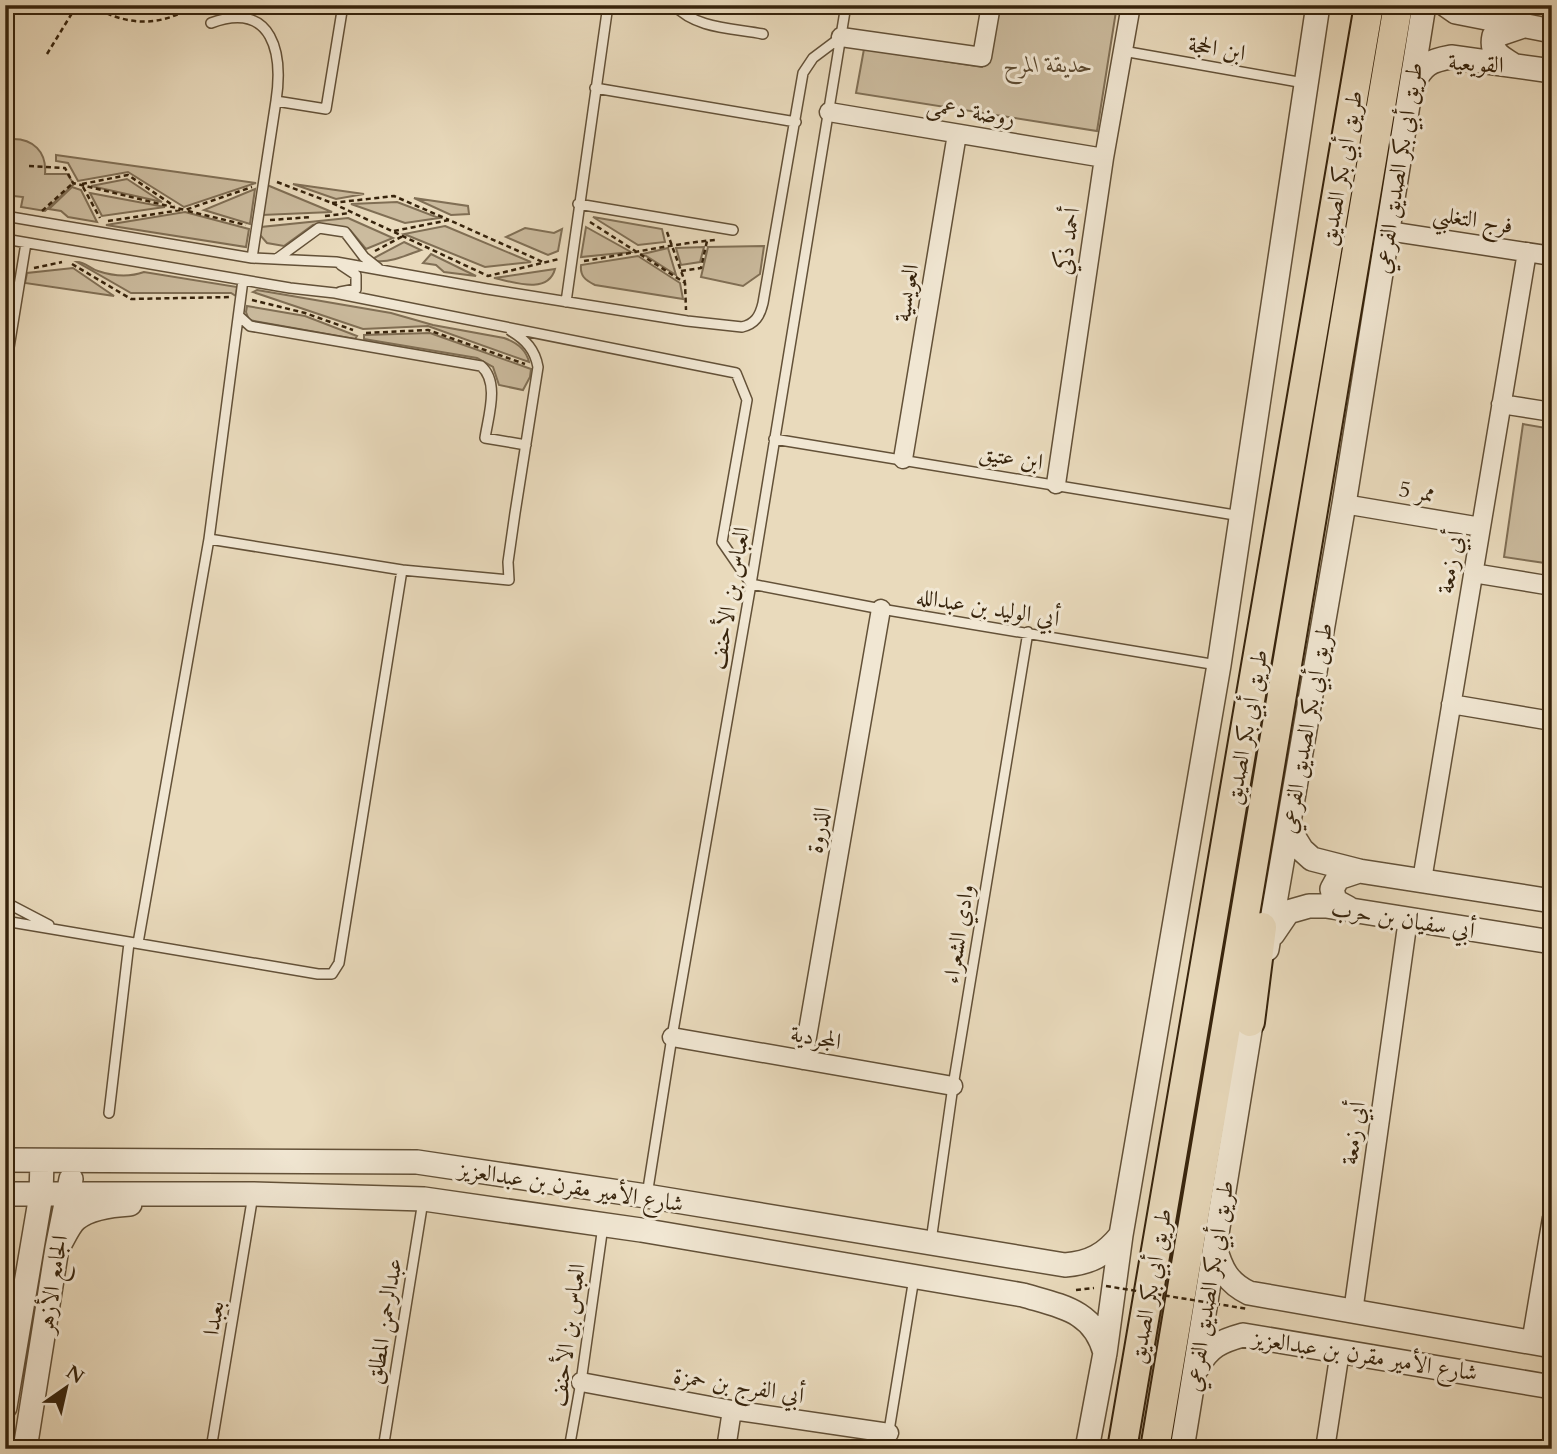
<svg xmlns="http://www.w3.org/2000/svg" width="1557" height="1454" font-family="Cardo,Amiri,serif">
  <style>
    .green { fill: #cbbb9e; stroke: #806f55; stroke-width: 2 }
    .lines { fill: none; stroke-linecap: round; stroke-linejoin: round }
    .service-casing { stroke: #635138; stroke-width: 12 }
    .minor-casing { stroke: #635138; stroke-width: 21 }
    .tertiary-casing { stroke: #635138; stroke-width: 26 }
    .primary-casing { stroke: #36230c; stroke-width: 32 }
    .path { stroke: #36230c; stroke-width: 2.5; stroke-dasharray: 5 3.5; stroke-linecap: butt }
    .service { stroke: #f1e7d3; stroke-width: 9 }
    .minor { stroke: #f1e7d3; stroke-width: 18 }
    .tertiary { stroke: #f1e7d3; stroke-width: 23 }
    .primary { stroke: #e9dabc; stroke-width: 28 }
    .path-bridge { stroke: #36230c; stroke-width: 2.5; stroke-dasharray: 5 3.5; stroke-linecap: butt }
    .labels { text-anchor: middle; stroke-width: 6; stroke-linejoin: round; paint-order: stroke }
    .street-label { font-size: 23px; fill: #36230c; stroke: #f1e7d3 }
    .park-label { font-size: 23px; font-style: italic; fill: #5b4930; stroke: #f1e7d3 }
  </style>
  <rect width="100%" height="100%" fill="#e9dabc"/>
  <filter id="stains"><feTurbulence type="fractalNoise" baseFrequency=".00286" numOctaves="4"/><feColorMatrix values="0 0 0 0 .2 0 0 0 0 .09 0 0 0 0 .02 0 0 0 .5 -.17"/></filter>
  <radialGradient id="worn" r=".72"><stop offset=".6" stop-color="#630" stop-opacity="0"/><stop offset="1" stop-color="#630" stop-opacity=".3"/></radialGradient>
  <!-- green -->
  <path class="green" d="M997,5h120l-20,126 -241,-38 8,-44 118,18 6,-9z
    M11,139c22,-1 36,13 34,35h22l7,10 -29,27 -24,-4 2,-10 -18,-2v-54z
    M56,155l200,28 -72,24 -56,-35 -50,9 -10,-18 -12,-2z
    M127,179l35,23 -71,-16z
    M293,184l71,10 -28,5z
    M267,185l65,27 -70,3z
    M72,187l9,3 16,32 -29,-5 -7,-6 -12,-2z
    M255,189l-5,35 -46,-14z
    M90,193l75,14 -63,9z
    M414,198l54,8 1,8 -18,1z
    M397,202l42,16 -34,5 -54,-19z
    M185,212l64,17 -3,18 -140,-22z
    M593,217l69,12 3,13 -27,3z
    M348,218l45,20 -27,11 -16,-19 -32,-6 -5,1 -29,21 -17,-3 -7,-8 1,-8z
    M445,226l86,36 -46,5 -81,-33z
    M586,227l45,25 -50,5z
    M525,228l29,5 8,-4 -4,22 -10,4 -42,-18z
    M404,242l17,8c-14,5 -31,13 -45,11l-2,-3z
    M764,246l-4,28 -17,12 -42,-9 7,-30z
    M704,247l-4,15 -19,3 -5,-17z
    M668,248l8,27 -33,-21z
    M431,254l45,22 -32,-4 -8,-7 -13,-2z
    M638,256l42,27 3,16 -88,-14c-10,-5 -15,-9 -14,-20z
    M77,262c9,0 13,7 21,9 15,5 32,6 46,1l93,15 -1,9 -5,-3h-100z
    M73,268l41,28 -89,-13 2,-10z
    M555,269c-7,26 -42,13 -61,9z
    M257,290l134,23 42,12 71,13c12,4 22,11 25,24l-101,-36 -65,3 -110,-37z
    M247,306l58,10 52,20 -2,3 -106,-19 -3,-8z
    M430,333l101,36 -1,8 -7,13 -24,-5 -6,-18 -16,-9 -113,-19v-4z
    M1523,424l29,5v135l-48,-7z"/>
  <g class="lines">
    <!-- service casing -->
    <g class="service-casing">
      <path id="service" d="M674,5c22,24 59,23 89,29
        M211,23c63,-23 72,32 65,78
        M1123,51l181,32
        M595,88l201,34
        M578,204l155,26
        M5,216l247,42 84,4 151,27 200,32 55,6c13,-3 18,-11 21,-24l40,-230 10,-15 28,-21
        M5,239l285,49 45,5 401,80 11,27 -25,142 29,42 130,25 336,56
        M252,258l24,-157 50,8 17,-104
        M278,258l41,-30 26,4 19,25 14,11
        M340,292l16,-3v-14l-15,-10
        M566,302l42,-297
        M239,316l11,10 231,40c19,16 7,51 4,72l41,7
        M5,372l21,-129
        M774,439l467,77
        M209,539l193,31 107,10 -1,-18 7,-49 23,-146c-3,-17 -12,-27 -27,-36
        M5,902l44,23
        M5,921l313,53h14l7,-11 63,-393
        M138,943l71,-404 34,-259
        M109,1113l20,-170
        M647,1195l25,-158 79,-453 95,-579
        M931,1241l22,-155 75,-454
        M211,1449l42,-254
        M383,1449l40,-248
        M569,1449l12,-67 22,-156
        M886,1449l28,-171"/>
    </g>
    <!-- minor casing -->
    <g class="minor-casing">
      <path id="minor" d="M841,37l141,20 9,-52
        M829,112l275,46
        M1388,231l164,25
        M1501,404l51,8
        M903,459l54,-325
        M1056,484l48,-326 27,-153
        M1344,504l137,23
        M1473,573l79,13
        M1451,704l101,17
        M1422,880l105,-628
        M672,1037l281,49
        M803,1060l78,-451
        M1353,1312l55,-393
        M1531,1343l21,-125
        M581,1382l151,28 157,23
        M726,1449l6,-39
        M1325,1449l15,-98"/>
    </g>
    <!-- tertiary casing -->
    <g class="tertiary-casing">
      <path id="tertiary" d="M1446,5l10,7 96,19
        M1513,65c-12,-8 -23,-12 -19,-29l29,-10
        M1413,83c11,-19 16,-22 38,-26l101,14
        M1289,829l13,21 10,9 47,12 193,30
        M1348,908l-13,-7 -3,-12 6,-11 21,-7
        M1273,934l15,-22 21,-6h17l226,36
        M1267,949l77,-445 80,-499
        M5,1160l412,2 229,34 419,69c25,-2 40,-10 56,-30
        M5,1194h248l171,5 217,31 382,65c37,11 71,15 82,58
        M61,1242c4,-7 9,-18 15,-23 13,-11 38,-14 54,-15
        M1215,1247c6,22 13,36 34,46l303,53
        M1198,1367c10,-20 23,-26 45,-32l309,52
        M5,1407l36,-212 1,-34
        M25,1449l32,-201 14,-69
        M1087,1449l18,-96 16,-118 98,-570 99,-660
        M1182,1449l72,-443"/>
    </g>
    <!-- primary casing -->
    <g class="primary-casing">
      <path id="primary" d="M1250,1022l12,-95
        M1122,1449l247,-1444
        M1155,1449l243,-1444"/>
    </g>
    <!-- path -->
    <path class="path" d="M92,5c31,21 71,23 101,0
      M47,54l30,-49
      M29,166l36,2 8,15 112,27 67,-23
      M277,182l55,21 156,73 71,-17
      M82,184l46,-9 46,31
      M83,187l17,31
      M332,203l62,-7 55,24
      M42,211l31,-28
      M188,211l58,14
      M325,216l25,-3
      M270,220l42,-3
      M108,221l73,-11
      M590,222l95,61 1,27
      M394,231l55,-11 96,43
      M667,232l18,50
      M375,251l28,-15
      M584,261c44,-7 87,-17 131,-21
      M72,264l59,35 100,-2
      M34,268l28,-6
      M681,271l20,-3 6,-27
      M252,300l53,13 48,17
      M366,333l62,-3 97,34
      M1076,1290l18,-2"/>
    <!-- service -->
    <use href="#service" class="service"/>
    <!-- minor -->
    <use href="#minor" class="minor"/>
    <!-- tertiary -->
    <use href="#tertiary" class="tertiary"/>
    <!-- primary -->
    <use href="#primary" class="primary"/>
    <!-- path-bridge -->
    <path class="path-bridge" d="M1106,1286l142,23"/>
  </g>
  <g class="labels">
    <!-- street labels -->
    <g class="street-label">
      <text transform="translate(1217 48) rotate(10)" y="8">ابن الحجة</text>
      <text transform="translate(1476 63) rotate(4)" y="8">القويعية</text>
      <text transform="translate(971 111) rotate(9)" y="8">روضة دعمى</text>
      <text transform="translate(1341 168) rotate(-80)" y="8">طريق أبي بكر الصديق</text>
      <text transform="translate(1398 168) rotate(-81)" y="8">طريق أبي بكر الصديق الفرعي</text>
      <text transform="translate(1473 219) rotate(9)" y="8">فرج التغلبي</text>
      <text transform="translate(1067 241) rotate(-82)" y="8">أحمد ذكي</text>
      <text transform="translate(906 293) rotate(-81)" y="8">العويسية</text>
      <text transform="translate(1011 457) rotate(9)" y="8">ابن عتيق</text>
      <text transform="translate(1417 491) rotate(10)" y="8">ممر 5</text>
      <text transform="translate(1450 562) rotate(-80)" y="8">أبي زمعة</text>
      <text transform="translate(729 598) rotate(-80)" y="8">العباس بن الأحنف</text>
      <text transform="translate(988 607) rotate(9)" y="8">أبي الوليد بن عبدالله</text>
      <text transform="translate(1246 727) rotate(-80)" y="8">طريق أبي بكر الصديق</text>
      <text transform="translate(1306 728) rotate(-80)" y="8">طريق أبي بكر الصديق الفرعي</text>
      <text transform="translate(818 830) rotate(-80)" y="8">الذروة</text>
      <text transform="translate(1403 919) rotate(9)" y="8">أبي سفيان بن حرب</text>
      <text transform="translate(958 934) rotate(-81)" y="8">وادي الشعراء</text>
      <text transform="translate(816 1037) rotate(10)" y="8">المجردية</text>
      <text transform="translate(1353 1133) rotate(-82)" y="8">أبي زمعة</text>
      <text transform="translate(571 1186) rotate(9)" y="8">شارع الأمير مقرن بن عبدالعزيز</text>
      <text transform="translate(52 1284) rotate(-81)" y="8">الجامع الأزهر</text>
      <text transform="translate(1150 1286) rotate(-80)" y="8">طريق أبي بكر الصديق</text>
      <text transform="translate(1209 1286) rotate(-81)" y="8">طريق أبي بكر الصديق الفرعي</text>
      <text transform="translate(213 1318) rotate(-81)" y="8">بعبدا</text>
      <text transform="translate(384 1321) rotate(-81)" y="8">عبدالرحمن المطلق</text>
      <text transform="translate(567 1335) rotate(-82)" y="8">العباس بن الأحنف</text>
      <text transform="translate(1365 1355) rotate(9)" y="8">شارع الأمير مقرن بن عبدالعزيز</text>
      <text transform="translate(739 1385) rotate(9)" y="8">أبي الفرج بن حمزة</text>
    </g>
    <!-- park labels -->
    <g class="park-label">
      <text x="1048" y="72">حديقة المرح</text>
    </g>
  </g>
  <!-- margin -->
  <rect width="1557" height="1454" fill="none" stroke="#e9dabc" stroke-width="28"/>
  <rect x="7" y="7" width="1543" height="1440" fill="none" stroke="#36230c" stroke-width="3.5"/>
  <rect x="14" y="14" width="1529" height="1426" fill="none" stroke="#36230c" stroke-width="2"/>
  <!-- north arrow -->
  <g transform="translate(66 1388) rotate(34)" stroke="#f1e7d3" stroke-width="5" paint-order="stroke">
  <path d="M0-5L12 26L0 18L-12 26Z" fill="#36230c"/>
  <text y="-10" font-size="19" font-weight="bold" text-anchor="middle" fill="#36230c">N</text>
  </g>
  <rect width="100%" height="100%" filter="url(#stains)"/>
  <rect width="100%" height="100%" fill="url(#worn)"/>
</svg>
